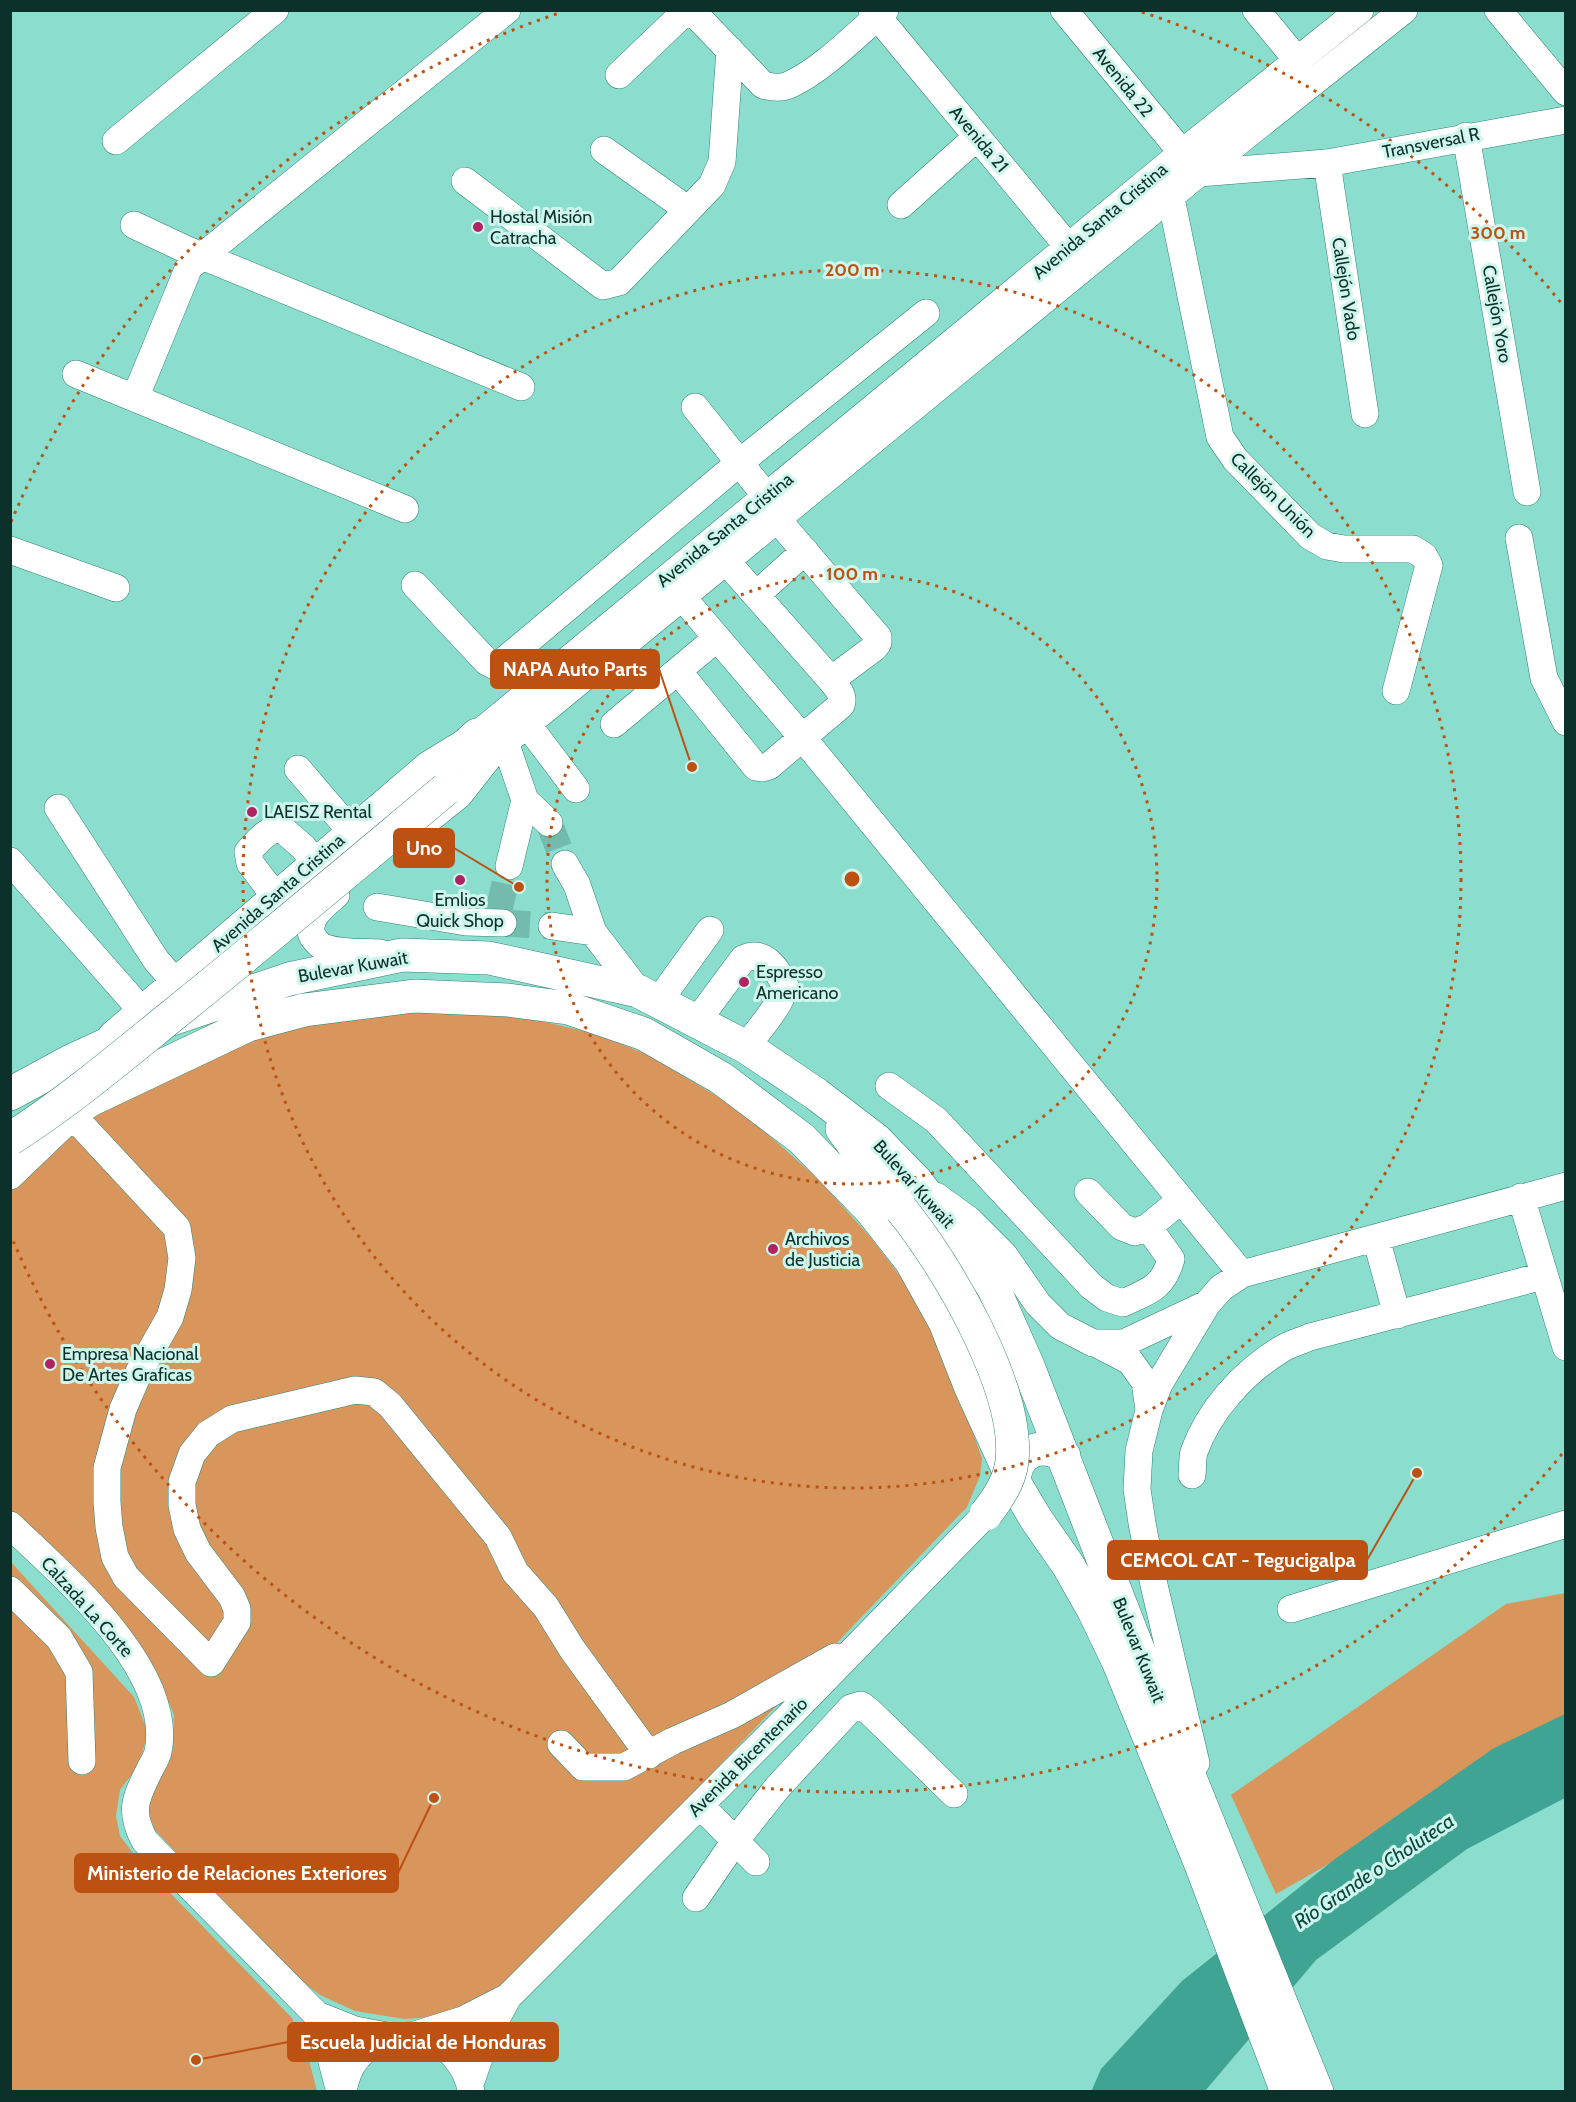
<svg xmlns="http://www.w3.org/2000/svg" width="1576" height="2102" font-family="Cabin,sans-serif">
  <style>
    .green { fill: #d8955c }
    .water { fill: #3fa493 }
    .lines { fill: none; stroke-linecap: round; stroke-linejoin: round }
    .minor-tunnel { stroke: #72bbad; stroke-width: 27; stroke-dasharray: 27 14; stroke-linecap: butt }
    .minor-casing { stroke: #2b8274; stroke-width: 28 }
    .major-casing { stroke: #2b8274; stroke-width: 34 }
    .minor { stroke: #fff; stroke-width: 27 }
    .major { stroke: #fff; stroke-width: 33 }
    .major-bridge-casing { stroke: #2b8274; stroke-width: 34; stroke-linecap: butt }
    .major-bridge { stroke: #fff; stroke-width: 33 }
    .ring { fill: none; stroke: #bc5112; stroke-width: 3; stroke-dasharray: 3 6 }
    .poi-dot { fill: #af2360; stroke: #cff6ed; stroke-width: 2 }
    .labels { text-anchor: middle; stroke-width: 6; stroke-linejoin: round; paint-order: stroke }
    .street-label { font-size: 18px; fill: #0c302a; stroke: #cff6ed }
    .poi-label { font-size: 18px; fill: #0c302a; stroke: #cff6ed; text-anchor: start }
    .water-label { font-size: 20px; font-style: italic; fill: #0a473e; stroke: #cff6ed }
    .centre { fill: #bc5112; stroke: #cff6ed; stroke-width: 3 }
    .ring-label { font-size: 18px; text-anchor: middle; font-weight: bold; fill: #bc5112; stroke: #cff6ed; stroke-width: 6; stroke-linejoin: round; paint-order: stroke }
    .leader { fill: none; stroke: #bc5112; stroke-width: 2 }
    .callout-dot { fill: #bc5112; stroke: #cff6ed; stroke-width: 2 }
    .callout { fill: #bc5112; stroke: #bc5112; stroke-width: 2 }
    .callout-label { font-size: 20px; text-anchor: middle; font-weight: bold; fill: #fff }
  </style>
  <rect width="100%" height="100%" fill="#8bdece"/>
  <!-- green -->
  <path class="green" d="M438,1007l94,12 65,15 51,21 82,49 42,34 45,40 55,61 47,62 45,107 18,50 -2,18 -13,31 -456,476 -32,21 -45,13 -30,2 -49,-8 -35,-16 -34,-26 -131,-139 -6,-16 1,-21 23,-43 1,-35 -18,-44 -58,-75 -87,-84 -1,-327 82,-79 155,-69 91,-23z
    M10,1561l124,136 14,35 -9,33 -19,25 -4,26 4,20 19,25 153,157 17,42 8,31h-306z
    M1565,1593v137l-289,164 -45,-99 275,-191z"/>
  <!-- water -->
  <path class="water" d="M1565,1714v84l-98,51 -151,111 -111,131 -114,1 10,-23 81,-88 153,-122 159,-111z"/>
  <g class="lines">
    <!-- minor-tunnel -->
    <path class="minor-tunnel" d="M549,823l16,41
      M499,910l10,-44
      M503,923l49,3"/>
    <!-- minor casing -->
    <g class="minor-casing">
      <path id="minor" d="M691,10l72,75c10,3 19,4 28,-1 32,-15 66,-50 94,-74
        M872,10l208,251
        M1064,10l135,163 128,-10 239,-43
        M1256,10l41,50
        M1498,10l68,82
        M619,75l68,-65
        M1466,136l61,356
        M116,141l159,-131
        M604,150l83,59
        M1327,163l38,251
        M465,181l138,105 16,-4 93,-97 10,-23 8,-112
        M1162,186l9,12 49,239 15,22 75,77 17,10 17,3h69l11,7 5,9 -33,126
        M901,205l76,-68
        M134,225l51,24 336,138
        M76,374l329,135
        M135,398l54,-131 318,-257
        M695,407l71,89
        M1519,538l25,140 22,44
        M10,550l106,38
        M726,561l105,119 43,-32 4,-5v-6l-101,-118
        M415,585l72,77 8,4 11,-7 233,-196 187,-150
        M756,595l49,-44
        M682,597l120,140 440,537
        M678,671l78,96 6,1 7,-2 72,-61c4,-9 -4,-17 -10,-25
        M527,724l49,65
        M614,724l103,-86
        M505,742l20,58 24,23
        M298,769l46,54 5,9
        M58,808l98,152 19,22
        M433,816l26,-21 33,-42 707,-580 205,-163
        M10,861l132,150
        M565,864l12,21 16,47 45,59
        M509,866l16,-66
        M336,895c-12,10 -32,25 -23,42 3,4 6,8 10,10 17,7 39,5 57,6
        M275,896l-25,-33 -2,-11c8,-9 20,-24 33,-24l22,19 11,15
        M377,907l89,15 37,1
        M552,926l41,6
        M658,1002l52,-72
        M697,1021l46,-62c21,-10 34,9 42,27 -4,20 -27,44 -39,61
        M112,1035l316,-270 49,-30 705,-582 178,-143
        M889,1086l47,34 155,166 16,12 16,5c26,-12 40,-15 48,-44l-23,-32
        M73,1116l104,112 5,30 -4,32 -8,27 -31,55 -16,37 -16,59v34l2,25 6,30 11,20 85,86 26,-41v-13l-5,-12 -34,-45 -11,-23 -5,-24v-23l10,-28 16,-20 24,-15 123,-29 19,2 16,13 108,132 17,35 31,35 26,42 77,106
        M10,1176l71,-68
        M1088,1192l34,35 13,5 13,-5 33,-27
        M936,1196l33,24 35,35 34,49 22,22 33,17h31l83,-39
        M1521,1197l45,150
        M1376,1238l21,77
        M1099,1345l31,16 15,21 4,28
        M1192,1475c1,-7 0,-16 2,-23 15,-42 49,-79 86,-102 9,-6 21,-9 30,-13l233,-61
        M10,1525c53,51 165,145 148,227 -1,5 -5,11 -8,17 -14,28 -22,42 -5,72l172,174 38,15 37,7
        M10,1590l49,48 20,34 3,89
        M1291,1609l275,-85
        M561,1744l22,23h41l49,-26 59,-26 103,-58
        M1196,1763l-42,-178 -12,-62 -5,-34 2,-38 10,-41 10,-26 48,-80 14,-16 21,-14 324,-88
        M700,1805l56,57
        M696,1898l39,-57 42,-53 74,-80 10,-3 9,7 84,82
        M317,2015l8,20 15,57
        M415,2035l48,-15 45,-23 285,-285 193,-198
        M470,2084l16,-46 22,-41
        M343,2092c2,-13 6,-25 14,-34 26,-29 74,-30 99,0 8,10 14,21 15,34"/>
    </g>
    <!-- major casing -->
    <g class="major-casing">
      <path id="major" d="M433,776l44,-41
        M10,1094l61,-33 63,-29 155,-53 113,-24 87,3 149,33 108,56 70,47 59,45 41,42 45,58 33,50 34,77 106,273 183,453
        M62,1118l28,-18 158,-75 56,-15 110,-14 94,4 60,8 76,26 77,44 81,61 69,71 40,51 34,61 26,66 43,94 22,37 32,46 25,44 25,52 82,201 87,230
        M842,1129l59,80
        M1014,1482c1,-29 25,-42 50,-26"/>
    </g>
    <!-- minor -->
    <use href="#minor" class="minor"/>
    <!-- major -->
    <use href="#major" class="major"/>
    <!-- major-bridge casing -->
    <g class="major-bridge-casing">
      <path id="major-bridge" d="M10,1139c58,-37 110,-81 163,-124 92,-74 182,-150 273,-226
        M901,1209c45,55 119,180 111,252 -2,20 -14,37 -26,53"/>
    </g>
    <!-- major-bridge -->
    <use href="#major-bridge" class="major-bridge"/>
  </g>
  <!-- distance rings -->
  <g class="ring">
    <circle cx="852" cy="879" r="305"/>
    <circle cx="852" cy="879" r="609"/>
    <path d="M1562 1454A914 914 0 0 1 11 1236M11 522A914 914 0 0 1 562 12M1142 12A914 914 0 0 1 1562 304"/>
  </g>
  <!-- markers -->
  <g class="poi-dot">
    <circle cx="478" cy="227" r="6"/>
    <circle cx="252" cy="812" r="6"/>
    <circle cx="460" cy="880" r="6"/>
    <circle cx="744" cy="982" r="6"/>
    <circle cx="773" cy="1249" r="6"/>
    <circle cx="50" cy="1364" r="6"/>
  </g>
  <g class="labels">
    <!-- street labels -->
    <g class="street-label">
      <text transform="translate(1123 82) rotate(51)" y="6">Avenida 22</text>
      <text transform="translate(979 139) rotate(50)" y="6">Avenida 21</text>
      <text transform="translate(1431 143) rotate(-11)" y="6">Transversal R</text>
      <text transform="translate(1100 221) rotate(-40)" y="6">Avenida Santa Cristina</text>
      <text transform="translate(1346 289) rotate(81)" y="6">Callejón Vado</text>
      <text transform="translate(1497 314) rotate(80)" y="6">Callejón Yoro</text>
      <text transform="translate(1273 495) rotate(45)" y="6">Callejón Unión</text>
      <text transform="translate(725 530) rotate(-39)" y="6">Avenida Santa Cristina</text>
      <text transform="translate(278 893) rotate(-41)" y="6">Avenida Santa Cristina</text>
      <text transform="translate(353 967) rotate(-10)" y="6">Bulevar Kuwait</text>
      <text transform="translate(914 1184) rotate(48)" y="6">Bulevar Kuwait</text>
      <text transform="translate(87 1607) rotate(48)" y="6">Calzada La Corte</text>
      <text transform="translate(1139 1650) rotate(68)" y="6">Bulevar Kuwait</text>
      <text transform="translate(748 1757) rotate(-45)" y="6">Avenida Bicentenario</text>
    </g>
    <!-- poi labels -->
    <g class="poi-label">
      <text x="490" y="223">Hostal Misión<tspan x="490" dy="21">Catracha</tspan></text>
      <text x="264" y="818">LAEISZ Rental</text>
      <text x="460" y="906" text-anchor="middle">Emlios<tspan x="460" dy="21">Quick Shop</tspan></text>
      <text x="756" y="978">Espresso<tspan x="756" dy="21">Americano</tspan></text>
      <text x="785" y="1245">Archivos<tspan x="785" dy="21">de Justicia</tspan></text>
      <text x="62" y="1360">Empresa Nacional<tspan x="62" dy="21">De Artes Graficas</tspan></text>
    </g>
    <!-- water labels -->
    <g class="water-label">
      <text transform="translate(1374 1871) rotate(-34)" y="7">Río Grande o Choluteca</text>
    </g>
  </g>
  <circle cx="852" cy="879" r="9" class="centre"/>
  <g class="ring-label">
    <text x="1498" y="239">300 m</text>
    <text x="852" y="276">200 m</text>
    <text x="852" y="580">100 m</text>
  </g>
  <!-- callouts -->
  <path class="leader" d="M692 767L659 669M519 887L454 848M1417 1473L1367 1560M434 1798L398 1873M196 2060L288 2042"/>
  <g class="callout-dot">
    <circle cx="692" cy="767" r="6"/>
    <circle cx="519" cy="887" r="6"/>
    <circle cx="1417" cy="1473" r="6"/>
    <circle cx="434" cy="1798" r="6"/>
    <circle cx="196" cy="2060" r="6"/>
  </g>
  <g class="callout">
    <rect x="491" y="650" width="168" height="38" rx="6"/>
    <rect x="394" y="829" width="60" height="38" rx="6"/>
    <rect x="1108" y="1541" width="259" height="38" rx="6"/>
    <rect x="75" y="1854" width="323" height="38" rx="6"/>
    <rect x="288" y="2023" width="270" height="38" rx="6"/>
  </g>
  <g class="callout-label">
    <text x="575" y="676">NAPA Auto Parts</text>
    <text x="424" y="855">Uno</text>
    <text x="1238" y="1567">CEMCOL CAT - Tegucigalpa</text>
    <text x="237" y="1880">Ministerio de Relaciones Exteriores</text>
    <text x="423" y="2049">Escuela Judicial de Honduras</text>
  </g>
  <!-- border -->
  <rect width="1576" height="2102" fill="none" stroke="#0c302a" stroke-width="24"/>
</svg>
